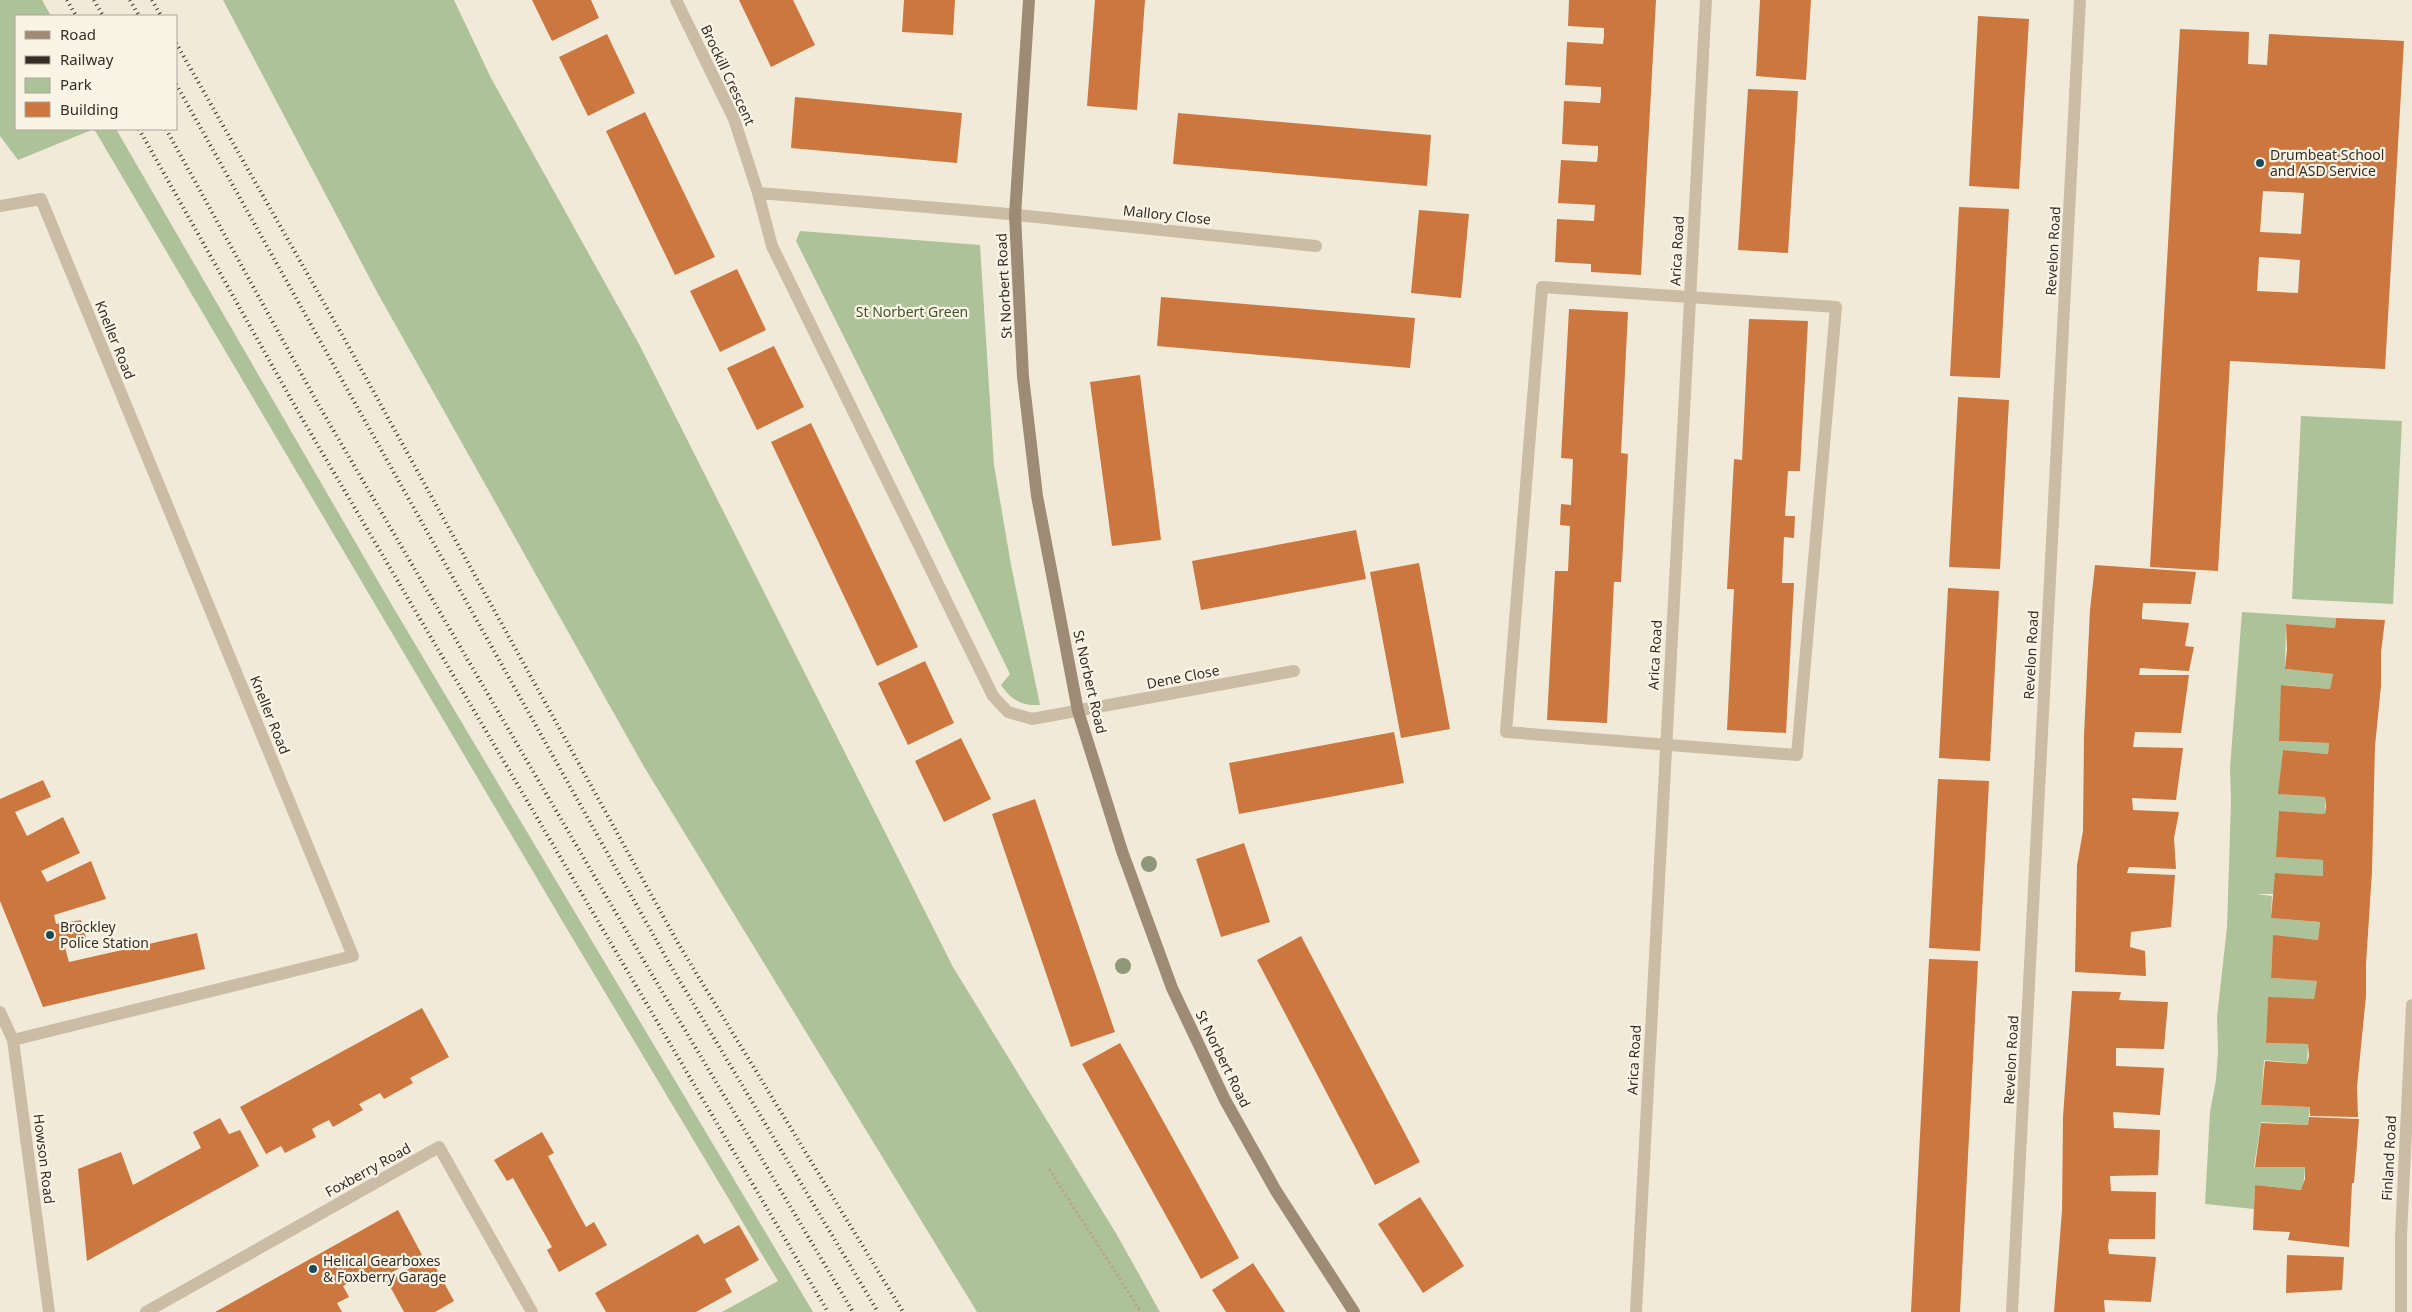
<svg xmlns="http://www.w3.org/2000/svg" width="2412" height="1312" font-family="'Noto Sans',sans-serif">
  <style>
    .green { fill: #aec299 }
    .building { fill: #cb773f; fill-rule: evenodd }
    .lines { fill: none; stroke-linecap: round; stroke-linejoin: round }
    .path { stroke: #b7a68f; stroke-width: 3; stroke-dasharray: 2.5 2.5; stroke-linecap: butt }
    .lane { stroke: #cbbca5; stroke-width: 12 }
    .street { stroke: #cbbca5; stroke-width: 12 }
    .secondary { stroke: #9e8b76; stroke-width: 12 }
    .rail { stroke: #362e26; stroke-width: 4; stroke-dasharray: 1 4; stroke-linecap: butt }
    .tree { fill: #8f9878 }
    .poi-dot { fill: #1b4b59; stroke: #faf4e6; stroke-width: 2 }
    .labels { text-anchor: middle; stroke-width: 4.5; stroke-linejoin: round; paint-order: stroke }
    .street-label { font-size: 14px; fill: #362e26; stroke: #faf4e6 }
    .poi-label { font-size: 14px; fill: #362e26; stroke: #faf4e6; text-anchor: start }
    .park-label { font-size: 14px; fill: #3e5529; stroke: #faf4e6 }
  </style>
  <rect width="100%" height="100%" fill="#f2ead9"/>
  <!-- green -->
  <path class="green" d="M0,0h42l9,16h-35v113h100l277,478 420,705h-91l56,-31 -214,-357 -470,-795 -76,31 -18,-24z
    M223,0h231l37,78 148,266 314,623 164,268 43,77h-183l-334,-547 -266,-473z
    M800,231l180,14 14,220 17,100 29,140c-18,1 -29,-5 -39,-20l9,-11 -113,-231 -101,-202z
    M2301,416l101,5 -9,183 -101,-5z
    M2242,612l94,6 -1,10 -49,-4 -1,45 48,5 -3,15 -48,-4 -3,56 50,2 -1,11 -45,-4 -4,44 46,3v17l-46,-3 -2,46 46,3v16l-48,-3 -1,21h-18l16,2 -1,22 49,4 -2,18 -45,-4 -2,42 46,3 -3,18 -46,-1 -2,45 42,1 -1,20 -43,-4 -3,45 49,2 -2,18 -47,-3 -7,45h51l-2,23 -48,-5 -1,24 -49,-5 5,-92 6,-32 2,-29 -1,-34 10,-90 4,-126 -1,-33z"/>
  <!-- building -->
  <path class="building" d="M532,0h59l8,18 -47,23z
    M739,0h54l22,45 -44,22z
    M904,0h51l-2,35 -51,-3z
    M1095,0h50l-8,110 -50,-4z
    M1569,0h87l-15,275 -50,-3v-8l-36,-2 2,-43 37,2 1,-16 -37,-2 3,-43 36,2 1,-8v-8l-36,-2 2,-43 36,2 1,-8v-8l-36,-2 2,-43 36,2 1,-8v-8l-36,-2z
    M1760,0h51l-5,80 -50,-4z
    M1978,16l51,3 -10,170 -50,-3z
    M2180,29l69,3 -1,32 19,1 2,-31 135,7 -19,328 -155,-8 -12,210 -68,-4zM2263,191l41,2 -3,41 -41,-2zM2259,257l41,3 -2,33 -41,-2z
    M607,34l28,59 -47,23 -29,-59z
    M1748,89l50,2 -10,162 -50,-3z
    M795,97l167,16 -5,50 -166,-15z
    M645,112l70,145 -40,18 -69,-144z
    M1178,113l253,22 -4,51 -254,-22z
    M1959,207l50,2 -9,169 -50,-2z
    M1419,210l50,4 -8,84 -50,-5z
    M737,269l29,61 -46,22 -30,-61z
    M1161,297l254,21 -5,50 -253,-22z
    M1569,309l59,3 -7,141 7,1 -7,128h-7l-7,141 -60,-3 8,-149h13l2,-45 -10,-1 1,-21 10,1 2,-46 -12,-1z
    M1749,319l59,2 -8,150h-12l-3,45h10l-1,22 -10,-1 -2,46h12l-8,150 -59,-3 7,-141h-7l7,-130 8,1z
    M774,346l30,61 -47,23 -30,-62z
    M1140,375l21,165 -49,6 -22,-164z
    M1958,397l51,3 -9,169 -51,-2z
    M811,423l107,224 -41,19 -106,-224z
    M1356,530l10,49 -165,31 -9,-49z
    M1419,563l31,166 -49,9 -31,-166z
    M2095,565l101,7 -5,32 -48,-1 -1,10v6l47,4 -4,23 9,1 -5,24 -49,-3 -1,7h50l-8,58 -46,-1 -1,8 -1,7 50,1 -7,52 -44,-2 1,12 46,2 -5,26 2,31 -47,-2 -2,6 48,2 -4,52 -40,5 -1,15 15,4 1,25 -71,-4 2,-107 6,-34 1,-96 6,-125z
    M1948,588l51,3 -9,170 -51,-3z
    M2336,618l49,2 -4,32v34l-6,60 -3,125 -6,93v32l-9,91 1,30 -48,-1v-9l-49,-2 4,-44 42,3 2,-8 -1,-12 -42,-1 2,-46 46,2 3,-18 -46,-3 2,-43 45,5 2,-18 -49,-4 4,-45 48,3v-16l-47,-3 3,-46 46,3 1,-8 -1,-9 -47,-3 5,-44 45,4 1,-11 -50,-2 2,-56 49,4 3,-15 -48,-5 2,-20 -1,-25 49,4z
    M925,661l29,62 -46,22 -30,-62z
    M1394,732l10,51 -165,31 -10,-51z
    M961,738l30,61 -47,23 -29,-61z
    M1938,779l51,2 -9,170 -51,-3z
    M43,780l8,17 -36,15 12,24 36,-19 17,36 -39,18 6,11 44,-21 15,38 -52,16 2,9 25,-4 5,18 -22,6 5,18 128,-29 8,36 -162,38 -43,-106v-102z
    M1035,799l80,233 -44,15 -79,-233z
    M1244,843l26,79 -49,15 -25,-78z
    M1301,936l119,226 -45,23 -118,-225z
    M1929,959l49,2 -18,351h-49z
    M2072,991l49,1 -2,8 49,2 -4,47 -48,-1v18l48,2 -4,47 -47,-3 1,16 46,2 -2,45 -48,1 1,15 45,1 -1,47h-46l-1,8 1,7 47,3 -5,45 -47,-2 1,12h-51l8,-101 1,-94z
    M422,1008l27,49 -39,21 3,5 -29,16 -4,-6 -21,11 4,6 -30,17 -4,-7 -12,6 -5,3 4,8 -31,16 -4,-7 -15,8 -26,-47z
    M1120,1043l119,215 -38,21 -119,-215z
    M2309,1117l50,2 -5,64h-2l-3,64 -61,-7 2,-8 -37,-2 2,-45 46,5 4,-11v-12h-50l6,-44 47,2z
    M220,1118l9,16 11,-4 19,36 -172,95 -9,-92 43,-17 12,33 68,-37 -8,-16z
    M542,1132l12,21 -6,3 28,53 10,18 8,-5 13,23 -48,27 -12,-22 5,-3 -29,-51 -10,-18 -6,3 -13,-21z
    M1420,1197l44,69 -41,27 -45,-69z
    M398,1210l24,45 -50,29 -6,-11 -23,13 6,11 -12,6 5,9h-127z
    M739,1225l20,35 -34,19 7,13 -36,20h-90l-11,-19 103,-59 6,10z
    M2287,1255l57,2 -2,33 -56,3z
    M430,1257l24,44 -19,11h-31l-17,-31z
    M1253,1263l15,23 17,26h-59l-14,-22z"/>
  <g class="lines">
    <!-- path -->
    <path class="path" d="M1049,1169l92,143"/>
    <!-- lane -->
    <path class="lane" d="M1542,287l294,20 -39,448 -291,-23z"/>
    <!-- street -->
    <path class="street" d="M676,0l58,119 24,74
      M0,206l41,-7 312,757 -340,84
      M1294,671l-262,48 -24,-7 -15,-16 -221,-450 -14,-53 240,20 318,33
      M0,1012l13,28 36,272
      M146,1312l293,-165 93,165
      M1636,1312l70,-1312
      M2012,1312l68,-1312
      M2401,1312v-76l11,-231"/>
    <!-- secondary -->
    <path class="secondary" d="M1029,0l-14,215 8,162 14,119 41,215 44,140 50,137 53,112 51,91 78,121"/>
    <!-- rail -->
    <path class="rail" d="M67,0l9,16
      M94,0l9,16
      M130,0l9,16
      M152,0l9,16
      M176,43l169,297 334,605 224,367
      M176,84l493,879 209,349
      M139,129l161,286 528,897
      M166,129l152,275 336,574 199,334"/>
  </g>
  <!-- trees -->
  <g class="tree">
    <circle cx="1149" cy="864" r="8"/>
    <circle cx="1123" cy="966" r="8"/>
  </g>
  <!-- markers -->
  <g class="poi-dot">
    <circle cx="2260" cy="163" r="5"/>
    <circle cx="50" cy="935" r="5"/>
    <circle cx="313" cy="1269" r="5"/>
  </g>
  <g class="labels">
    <!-- street labels -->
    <g class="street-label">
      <text transform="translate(728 75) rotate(65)" y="5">Brockill Crescent</text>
      <text transform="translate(1167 215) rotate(6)" y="5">Mallory Close</text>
      <text transform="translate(1677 251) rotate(-87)" y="5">Arica Road</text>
      <text transform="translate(2053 251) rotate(-87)" y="5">Revelon Road</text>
      <text transform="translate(1004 286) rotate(-93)" y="5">St Norbert Road</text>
      <text transform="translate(115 340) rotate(68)" y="5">Kneller Road</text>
      <text transform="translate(1655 655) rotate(-87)" y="5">Arica Road</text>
      <text transform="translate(2031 655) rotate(-87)" y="5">Revelon Road</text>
      <text transform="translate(1183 677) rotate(-11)" y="5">Dene Close</text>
      <text transform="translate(1090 682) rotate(77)" y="5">St Norbert Road</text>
      <text transform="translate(270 715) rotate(68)" y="5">Kneller Road</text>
      <text transform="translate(1223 1059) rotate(64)" y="5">St Norbert Road</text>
      <text transform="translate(1634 1060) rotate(-87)" y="5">Arica Road</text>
      <text transform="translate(2011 1060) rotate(-87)" y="5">Revelon Road</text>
      <text transform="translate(2389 1158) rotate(-87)" y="5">Finland Road</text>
      <text transform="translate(44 1159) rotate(83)" y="5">Howson Road</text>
      <text transform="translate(368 1170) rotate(-29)" y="5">Foxberry Road</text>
    </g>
    <!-- poi labels -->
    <g class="poi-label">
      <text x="2270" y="160">Drumbeat School<tspan x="2270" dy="16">and ASD Service</tspan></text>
      <text x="60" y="932">Brockley<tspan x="60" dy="16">Police Station</tspan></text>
      <text x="323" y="1266">Helical Gearboxes<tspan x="323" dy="16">&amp; Foxberry Garage</tspan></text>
    </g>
    <!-- park labels -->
    <g class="park-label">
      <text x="912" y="317">St Norbert Green</text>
    </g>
  </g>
  <!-- legend -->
  <rect x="15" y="15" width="162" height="115" fill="#faf4e6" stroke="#aca599"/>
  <rect x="25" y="31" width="25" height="8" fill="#9e8b76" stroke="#aca599"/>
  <text x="60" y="40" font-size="15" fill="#362e26">Road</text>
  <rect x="25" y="56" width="25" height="8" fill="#362e26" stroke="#aca599"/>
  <text x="60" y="65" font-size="15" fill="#362e26">Railway</text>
  <rect x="25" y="78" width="25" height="15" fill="#aec299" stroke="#aca599"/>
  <text x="60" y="90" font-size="15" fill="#362e26">Park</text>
  <rect x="25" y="102" width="25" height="15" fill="#cb773f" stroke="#aca599"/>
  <text x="60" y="115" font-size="15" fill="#362e26">Building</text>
</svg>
